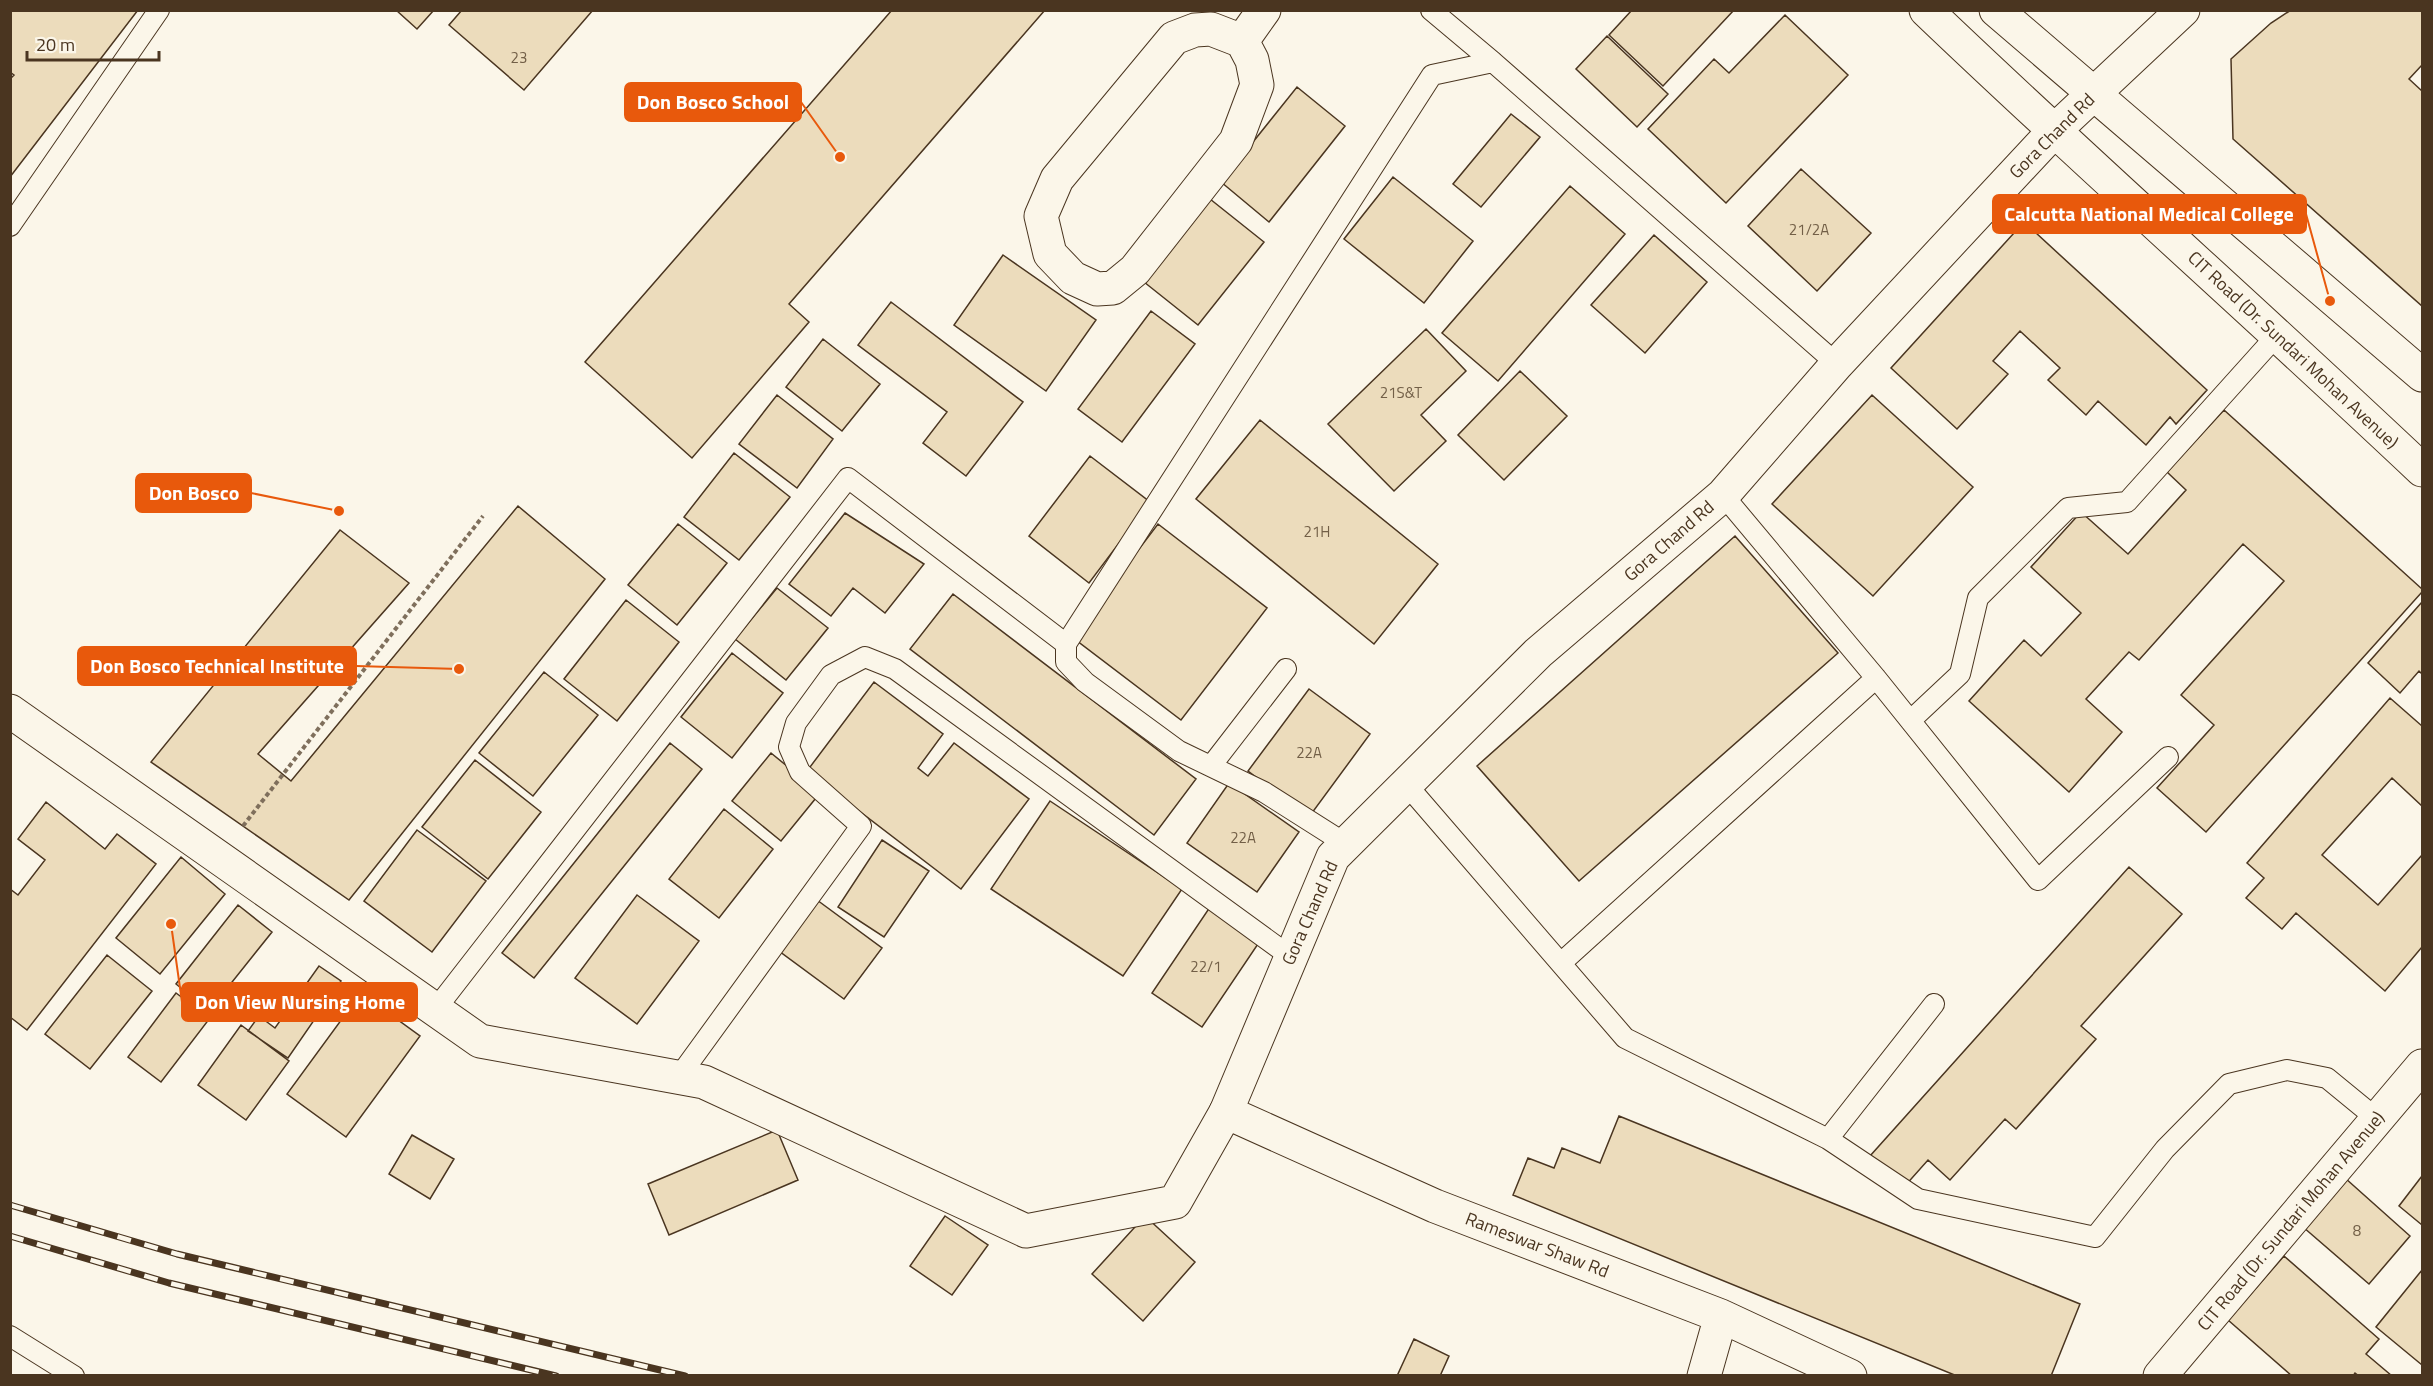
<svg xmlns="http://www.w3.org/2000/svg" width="2433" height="1386" font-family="'Titillium Web',sans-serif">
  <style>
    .building { fill: #ecdcbc; stroke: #4a3520; stroke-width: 1.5 }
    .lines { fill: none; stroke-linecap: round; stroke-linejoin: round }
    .lane-casing { stroke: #4a3520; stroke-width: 22 }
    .street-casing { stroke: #4a3520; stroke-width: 35 }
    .secondary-casing { stroke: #4a3520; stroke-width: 35 }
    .path { stroke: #7f6f5c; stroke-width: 4; stroke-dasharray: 4.5 3; stroke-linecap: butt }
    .lane { stroke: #fbf6e9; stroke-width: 20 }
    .street { stroke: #fbf6e9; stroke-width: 33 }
    .secondary { stroke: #fbf6e9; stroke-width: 33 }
    .rail-casing { stroke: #4a3520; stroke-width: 7 }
    .rail { stroke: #fbf6e9; stroke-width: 4.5; stroke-dasharray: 14; stroke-linecap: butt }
    .labels { text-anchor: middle; stroke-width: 4.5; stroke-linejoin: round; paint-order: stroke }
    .number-label { font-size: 15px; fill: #725f47 }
    .street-label { font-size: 18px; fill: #4a3520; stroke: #fbf6e9 }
    .leader { fill: none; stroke: #e8590c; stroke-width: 2 }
    .callout-dot { fill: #e8590c; stroke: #fbf6e9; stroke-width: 2 }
    .callout { fill: #e8590c; stroke: #e8590c; stroke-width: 2 }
    .callout-label { font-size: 20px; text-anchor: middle; font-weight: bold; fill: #fff }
  </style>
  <rect width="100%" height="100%" fill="#fbf6e9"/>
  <!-- building -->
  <path class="building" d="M10,10h128l-128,167v-98l4,-4 -4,-3z
    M396,10h38l-17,19z
    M462,10h131l-69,80 -75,-65z
    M892,10h153l-256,294 20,18 -117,136 -107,-96z
    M1632,10h102l-71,76 -54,-51z
    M2291,10h131v55l-13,14 13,12v215l-189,-167 -2,-80 40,-36z
    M1785,15l63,60 -122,128 -78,-74 66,-70 15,14z
    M1607,36l61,58 -31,33 -61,-58z
    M1297,87l48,39 -76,96 -48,-40z
    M1511,114l29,23 -59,70 -28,-23z
    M1801,169l70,64 -54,58 -69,-65z
    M1393,177l80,64 -49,62 -80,-64z
    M1570,186l55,48 -127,147 -56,-48z
    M1210,199l54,43 -66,83 -54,-43z
    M2024,222l183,168 -31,34 -6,-7 -24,28 -48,-44 -12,14 -38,-35 12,-12 -40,-37 -27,30 15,13 -51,55 -66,-61z
    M1654,235l53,47 -62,71 -54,-48z
    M1003,255l93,65 -50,71 -92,-66z
    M891,302l132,100 -57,74 -43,-33 24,-31 -89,-67z
    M1151,311l44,33 -73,98 -44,-33z
    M1426,329l40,42 -45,44 25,26 -52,50 -66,-67z
    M823,339l57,45 -38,47 -56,-44z
    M1520,371l47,45 -63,64 -46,-45z
    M777,395l56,44 -36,49 -58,-44z
    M1872,395l101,92 -100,109 -101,-92z
    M2224,410l198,179v3l-216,240 -49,-44 57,-63 -33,-30 103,-114 -41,-37 -104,116 -10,-8 -43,47 36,33 -53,60 -100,-91 55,-61 17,16 40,-43 -50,-46 50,-55 47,42 58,-64 -19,-18z
    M1260,420l178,144 -64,80 -178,-145z
    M734,453l56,44 -51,63 -55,-43z
    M1090,456l60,46 -61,81 -60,-47z
    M518,506l87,73 -256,321 -198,-138 189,-232 69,53 -151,171 33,27z
    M845,513l79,51 -39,49 -32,-25 -22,28 -42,-32z
    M678,524l49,39 -50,62 -49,-40z
    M1158,524l109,84 -86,112 -109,-83z
    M1735,536l103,117 -259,228 -102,-115z
    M777,588l51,40 -42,52 -51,-41z
    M953,594l243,185 -42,56 -244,-186z
    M626,600l53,42 -62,79 -53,-42z
    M2422,602v72l-3,-3 -19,22 -32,-30z
    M732,653l51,40 -51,65 -51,-41z
    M544,672l54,43 -65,81 -54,-43z
    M874,682l69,52 -25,34 10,8 26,-33 75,56 -68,90 -154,-118z
    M1309,689l61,45 -61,83 -61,-46z
    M2390,698l32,28v80l-30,-28 -70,77 56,50 44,-50v92l-37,44 -89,-78 -14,16 -36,-31 18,-20 -17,-15z
    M670,743l32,26 -168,209 -32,-25z
    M771,753l49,40 -39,48 -49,-40z
    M475,760l66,52 -53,67 -66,-52z
    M1229,783l70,49 -42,60 -70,-49z
    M1050,801l132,88 -59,87 -132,-87z
    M46,802l59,47 12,-15 39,30 -129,166 -17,-13v-128l8,6 27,-35 -27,-21z
    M724,809l49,40 -54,69 -50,-39z
    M417,830l69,51 -54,71 -68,-51z
    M882,840l47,31 -45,66 -46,-30z
    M181,857l44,37 -65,80 -44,-36z
    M2129,867l53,47 -101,112 15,13 -80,90 -11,-10 -55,61 -22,-20 -24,27 -34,-31z
    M637,895l62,46 -62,83 -62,-46z
    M817,900l65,48 -38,51 -65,-48z
    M238,905l34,27 -63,79 -33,-27z
    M1210,907l50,34 -58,86 -50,-34z
    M107,955l45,36 -62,78 -45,-35z
    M319,966l22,15 -53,77 -40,-27 11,-15 16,12z
    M176,993l34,25 -49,64 -33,-25z
    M361,993l59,43 -74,101 -59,-43z
    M241,1025l48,36 -43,59 -48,-35z
    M1619,1116l461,188 -29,72h-94l-444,-181 15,-37 26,10 8,-20 38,15z
    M777,1130l21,50 -129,55 -21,-51z
    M412,1135l42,24 -24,40 -41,-25z
    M2422,1176v49l-23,-19z
    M2345,1178l65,58 -41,48 -66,-57z
    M945,1216l43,29 -36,50 -42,-29z
    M1145,1216l50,46 -52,59 -51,-47z
    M2284,1256l95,83 -13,15 26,22h-33l-4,-3 -2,3h-61l-64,-56z
    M2422,1270v95l-46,-38z
    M1414,1339l35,17 -9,20h-43z"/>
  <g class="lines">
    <!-- lane casing -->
    <g class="lane-casing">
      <path id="lane" d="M1431,10l62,52 344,302
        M10,226l149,-216
        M1723,495l153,183 162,202 130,-123
        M1066,644l366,-569 61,-13
        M1911,720l49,-46 18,-76 90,-90 59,-6 151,-168
        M1211,766l75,-97
        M1406,784l219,254 203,101 90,60 177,38 70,-88 64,-65 58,-14 40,8 50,41
        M1561,963l315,-285
        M435,1010l413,-532 218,166v18l19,20 94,69 85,41 82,52
        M678,1078l183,-252 -61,-54 -11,-25 7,-24 35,-48 34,-18 30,12 396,288
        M1828,1139l106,-135
        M10,1336l64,40"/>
    </g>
    <!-- street casing -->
    <g class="street-casing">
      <path id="street" d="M1211,29l31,12 10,19 5,25 -21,56 -101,129 -22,18 -16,1 -24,-11 -23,-24 -9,-38 16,-37 117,-141 21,-8z
        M1242,41l22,-31
        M10,711l470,330 224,41 322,149 149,-29 51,-90
        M2160,1376l262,-310"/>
    </g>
    <!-- secondary casing -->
    <g class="secondary-casing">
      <path id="secondary" d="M1926,10c163,156 332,305 496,460
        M1996,10l426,365
        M1704,1376l17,-60
        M1850,1376l-129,-60 -286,-110 -209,-94 107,-255 205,-204 185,-158 114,-131 216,-232 130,-122"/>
    </g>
    <!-- path -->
    <path class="path" d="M243,826l240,-310"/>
    <!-- lane -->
    <use href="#lane" class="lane"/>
    <!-- street -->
    <use href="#street" class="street"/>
    <!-- secondary -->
    <use href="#secondary" class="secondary"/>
    <!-- rail casing -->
    <g class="rail-casing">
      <path id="rail" d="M10,1205l167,49 508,122
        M10,1236l159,47 387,93"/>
    </g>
    <!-- rail -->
    <use href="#rail" class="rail"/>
  </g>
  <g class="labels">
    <!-- number labels -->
    <g class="number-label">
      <text x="519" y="63">23</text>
      <text x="1809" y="235">21/2A</text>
      <text x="1401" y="398">21S&amp;T</text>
      <text x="1317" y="537">21H</text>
      <text x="1309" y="758">22A</text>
      <text x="1243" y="843">22A</text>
      <text x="1206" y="972">22/1</text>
      <text x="2357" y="1236">8</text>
    </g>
    <!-- street labels -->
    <g class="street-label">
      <text transform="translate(2052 136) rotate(-45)" y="6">Gora Chand Rd</text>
      <text transform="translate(2293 350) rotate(43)" y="6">CIT Road (Dr. Sundari Mohan Avenue)</text>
      <text transform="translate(1669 541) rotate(-41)" y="6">Gora Chand Rd</text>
      <text transform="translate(1310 913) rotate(-66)" y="6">Gora Chand Rd</text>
      <text transform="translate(2291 1221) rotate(-50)" y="6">CIT Road (Dr. Sundari Mohan Avenue)</text>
      <text transform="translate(1537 1245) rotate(21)" y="6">Rameswar Shaw Rd</text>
    </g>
  </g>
  <!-- callouts -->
  <path class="leader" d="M840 157L801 102M2330 301L2306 214M339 511L251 493M459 669L356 666M171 924L182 1002"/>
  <g class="callout-dot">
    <circle cx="840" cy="157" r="6"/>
    <circle cx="2330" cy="301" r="6"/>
    <circle cx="339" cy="511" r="6"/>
    <circle cx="459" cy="669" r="6"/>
    <circle cx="171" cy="924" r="6"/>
  </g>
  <g class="callout">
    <rect x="625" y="83" width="176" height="38" rx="6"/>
    <rect x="1993" y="195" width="313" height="38" rx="6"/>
    <rect x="136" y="474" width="115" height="38" rx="6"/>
    <rect x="78" y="647" width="278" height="38" rx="6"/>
    <rect x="182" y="983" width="235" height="38" rx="6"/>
  </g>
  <g class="callout-label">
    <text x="713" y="109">Don Bosco School</text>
    <text x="2149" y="221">Calcutta National Medical College</text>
    <text x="194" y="500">Don Bosco</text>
    <text x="217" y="673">Don Bosco Technical Institute</text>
    <text x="300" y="1009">Don View Nursing Home</text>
  </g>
  <!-- border -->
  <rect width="2433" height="1386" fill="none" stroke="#4a3520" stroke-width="24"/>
  <!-- scale -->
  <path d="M27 51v9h132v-9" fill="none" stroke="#4a3520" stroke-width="3"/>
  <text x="36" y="51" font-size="18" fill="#4a3520" stroke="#fbf6e9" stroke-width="4.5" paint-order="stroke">20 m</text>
</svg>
